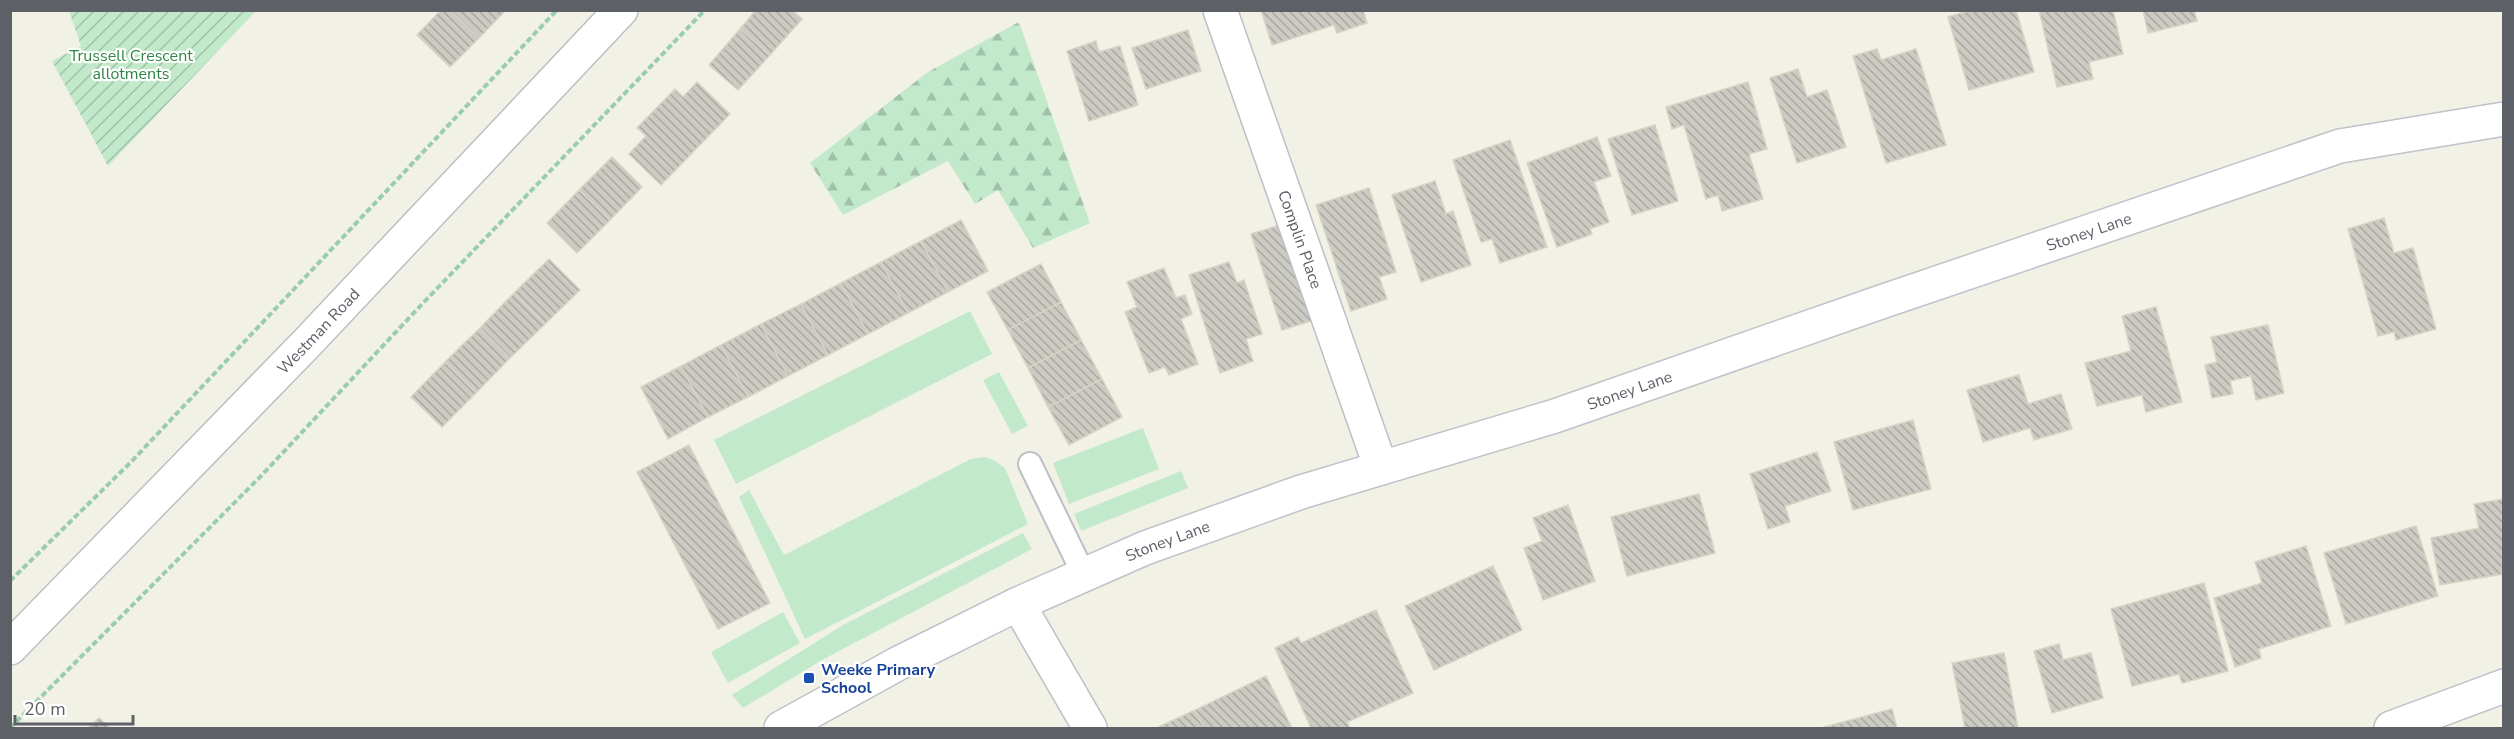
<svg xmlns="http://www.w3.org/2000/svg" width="2514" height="739" font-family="'Nunito Sans',sans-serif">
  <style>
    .grass { fill: #c2eaca }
    .forest { fill: url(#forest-firs) }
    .garden { fill: url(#garden-furrows) }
    .building { fill: url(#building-back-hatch); stroke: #d6d4c4; stroke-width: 1.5 }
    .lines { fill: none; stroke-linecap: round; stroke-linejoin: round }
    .lane-casing { stroke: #bebfc6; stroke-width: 26 }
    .street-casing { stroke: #bebfc6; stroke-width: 36 }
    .secondary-casing { stroke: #c1c2ca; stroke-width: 36 }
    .path { stroke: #9accb2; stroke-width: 4; stroke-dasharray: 6 3; stroke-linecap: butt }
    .lane { stroke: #fff; stroke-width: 22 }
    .street { stroke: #fff; stroke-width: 33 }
    .secondary { stroke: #fff; stroke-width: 33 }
    .transit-dot { fill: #1a4fb4; stroke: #fff; stroke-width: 2 }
    .labels { text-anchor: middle; stroke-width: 4.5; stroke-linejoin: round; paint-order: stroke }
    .park-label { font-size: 16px; fill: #2f8544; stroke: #fff }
    .street-label { font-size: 16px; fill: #5e6068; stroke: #fff }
    .transit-label { font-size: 16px; font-weight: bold; fill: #164399; stroke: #fff; text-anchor: start }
  </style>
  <defs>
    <pattern id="forest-firs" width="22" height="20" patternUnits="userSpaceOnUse" patternTransform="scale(1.5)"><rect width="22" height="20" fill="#c2eaca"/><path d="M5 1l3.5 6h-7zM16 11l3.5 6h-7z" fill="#a1c1a8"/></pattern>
    <pattern id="garden-furrows" width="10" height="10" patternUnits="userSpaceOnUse" patternTransform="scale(1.5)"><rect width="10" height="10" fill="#c2eaca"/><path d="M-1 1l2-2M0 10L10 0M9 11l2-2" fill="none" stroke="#a1c1a8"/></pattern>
    <pattern id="building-back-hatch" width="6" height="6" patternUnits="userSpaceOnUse" patternTransform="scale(1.5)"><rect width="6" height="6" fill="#cccbc3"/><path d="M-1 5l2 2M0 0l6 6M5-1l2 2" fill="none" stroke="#a9a8a2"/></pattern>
  </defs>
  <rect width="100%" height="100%" fill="#f1f1e6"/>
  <!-- grass -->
  <path class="grass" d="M970,311l22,43 -256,130 -22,-44z
    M999,372l29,54 -16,8 -29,-54z
    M1143,428l16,41 -90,35 -16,-41z
    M985,457l10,4 10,7 23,56 -223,115 -66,-142 10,-7 35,65 187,-96z
    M1181,471l7,17 -107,43 -7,-17z
    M1023,533l9,16 -210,111 -79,48 -11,-13 111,-70z
    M783,612l17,31 -72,40 -17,-31z"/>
  <!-- forest -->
  <path class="forest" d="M1019,22l71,201 -57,25 -35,-58 -23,14 -27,-43 -105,54 -33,-52 118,-91z"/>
  <!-- garden -->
  <path class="garden" d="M69,11v-1l187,1 -148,155 -56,-105 29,-15z"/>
  <!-- building -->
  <path class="building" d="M441,10h9l29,28 -29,29 -33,-32z
    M450,10h56l-27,28z
    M756,10h36l10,9 -32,36 -30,-26z
    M1261,10h102l4,13 -30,10 -3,-8 -62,20z
    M1972,10h44l18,62 -65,18 -21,-73z
    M2039,10h74l10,44 -34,8 4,17 -36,8z
    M2143,10h51l3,11 -49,12z
    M740,29l30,26 -32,35 -29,-25z
    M1188,30l13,41 -55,18 -14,-41z
    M1096,41l3,11 21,-6 18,59 -49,16 -22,-70z
    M1877,49l4,11 35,-11 30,96 -60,18 -33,-107z
    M1798,69l9,28 20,-7 19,57 -49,16 -27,-85z
    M697,82l33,32 -69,71 -32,-31 17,-18 -9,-8 38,-39 8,8z
    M1748,82l19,67 -18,5 14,45 -41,12 -4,-16 -12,4 -22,-74 -12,4 -6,-22z
    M1655,125l23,76 -46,14 -24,-76z
    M1597,137l14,39 -17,6 15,40 -19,7 2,5 -35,13 -30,-84z
    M1510,140l37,107 -47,16 -8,-24 -11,3 -28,-82z
    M612,157l30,30 -32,33 -31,-30z
    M1435,181l11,33 7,-3 18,54 -50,17 -29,-87z
    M1369,188l27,84 -17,5 8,22 -36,12 -35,-106z
    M579,190l31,30 -33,33 -30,-30z
    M2384,218l10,35 19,-5 23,81 -40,11 -2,-8 -16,4 -30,-107z
    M961,220l27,51 -40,21 -27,-51z
    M1283,224l31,96 -32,10 -31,-96z
    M921,241l27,51 -40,21 -27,-51z
    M549,259l31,31 -35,34 -31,-31z
    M881,262l27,51 -40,21 -27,-51z
    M1229,262l8,21 7,-3 18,54 -16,5 7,22 -33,12 -31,-98z
    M1041,264l20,38 -53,28 -21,-38z
    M1164,268l12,30 9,-3 7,19 -11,5 17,45 -29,11 -4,-8 -16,6 -24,-61 12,-5 -10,-25z
    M841,283l27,51 -40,21 -27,-51z
    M514,293l31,31 -35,34 -30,-30z
    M1061,302l20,38 -53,28 -20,-38z
    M801,304l27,51 -40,21 -27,-52z
    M2156,307l26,95 -36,10 -4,-17 -45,11 -12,-43 46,-12 -9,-35z
    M761,324l27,52 -40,21 -27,-52z
    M2268,325l16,68 -28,7 -5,-24 -21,5 3,13 -21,4 -7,-33 12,-3 -6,-25z
    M480,328l30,30 -34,35 -31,-31z
    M1081,340l21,39 -54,28 -20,-39z
    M721,345l27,52 -40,20 -27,-51z
    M445,362l31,31 -34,34 -31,-30z
    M681,366l27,51 -40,22 -27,-52z
    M2019,375l9,29 33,-10 11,35 -38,11 -4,-12 -47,14 -16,-52z
    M1102,379l20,38 -53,28 -21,-38z
    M1913,420l18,69 -78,21 -19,-68z
    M689,445l81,158 -52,26 -81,-157z
    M1817,452l14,39 -46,15 5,16 -22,7 -18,-55z
    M1699,494l16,59 -88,23 -16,-59z
    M2504,499l-2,75 -62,11 -9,-47 48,-10 -5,-24z
    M1568,505l27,76 -52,19 -19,-52 18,-7 -9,-23z
    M2416,526l22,70 -92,28 -22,-71z
    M2306,546l25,80 -72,23 2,9 -26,9 -21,-69 48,-15 -7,-21z
    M1493,566l29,64 -88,40 -29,-64z
    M2204,583l24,88 -46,12 -3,-9 -47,12 -21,-77z
    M1376,610l37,83 -66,29 3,6h-39l-36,-80 23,-11 3,6z
    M2059,644l4,16 28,-7 12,45 -51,15 -18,-62z
    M2004,653l14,75h-53l-13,-65z
    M1266,676l26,52h-88l-9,-18z
    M1892,709l5,19h-73v-1z
    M1195,710l9,18h-48z
    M99,718l11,10h-22z"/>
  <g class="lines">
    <!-- lane casing -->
    <g class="lane-casing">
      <path id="lane" d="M1030,464l54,111"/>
    </g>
    <!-- street casing -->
    <g class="street-casing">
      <g id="street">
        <path id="s1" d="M1220,10l161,458"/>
        <path d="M1018,604l72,124"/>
        <path id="s2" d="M10,648l296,-304 315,-334"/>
        <path d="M2391,728l113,-42"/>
      </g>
    </g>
    <!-- secondary casing -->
    <g class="secondary-casing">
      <g id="secondary">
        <path id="s3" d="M781,728l118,-65 119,-59 127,-56 156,-56 254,-76 326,-114 459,-156 164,-27"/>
      </g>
    </g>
    <!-- path -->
    <path class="path" d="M10,581l121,-119 426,-452
      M10,728l251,-252 163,-174 281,-292"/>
    <!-- lane -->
    <use href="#lane" class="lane"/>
    <!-- street -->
    <use href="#street" class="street"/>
    <!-- secondary -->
    <use href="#secondary" class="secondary"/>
  </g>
  <!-- markers -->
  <rect class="transit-dot" x="803" y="672" width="12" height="12" rx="3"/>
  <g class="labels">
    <!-- park labels -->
    <g class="park-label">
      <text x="131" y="61">Trussell Crescent<tspan x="131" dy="18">allotments</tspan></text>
    </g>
    <!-- street labels -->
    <g class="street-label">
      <text dy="6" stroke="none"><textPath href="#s3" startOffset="1402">Stoney Lane</textPath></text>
      <text dy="6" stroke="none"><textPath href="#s1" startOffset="243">Complin Place</textPath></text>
      <text dy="6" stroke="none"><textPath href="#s2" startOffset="442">Westman Road</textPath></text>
      <text dy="6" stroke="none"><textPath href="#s3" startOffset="916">Stoney Lane</textPath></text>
      <text dy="6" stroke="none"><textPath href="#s3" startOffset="430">Stoney Lane</textPath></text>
    </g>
    <!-- transit labels -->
    <g class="transit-label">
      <text x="821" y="675">Weeke Primary<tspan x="821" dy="18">School</tspan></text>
    </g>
  </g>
  <!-- border -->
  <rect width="2514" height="739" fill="none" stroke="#5e6068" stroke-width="24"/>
  <!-- scale -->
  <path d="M15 715v9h118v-9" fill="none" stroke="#5e6068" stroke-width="3"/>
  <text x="24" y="715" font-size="18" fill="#5e6068" stroke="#ffffff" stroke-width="4.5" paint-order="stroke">20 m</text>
</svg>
